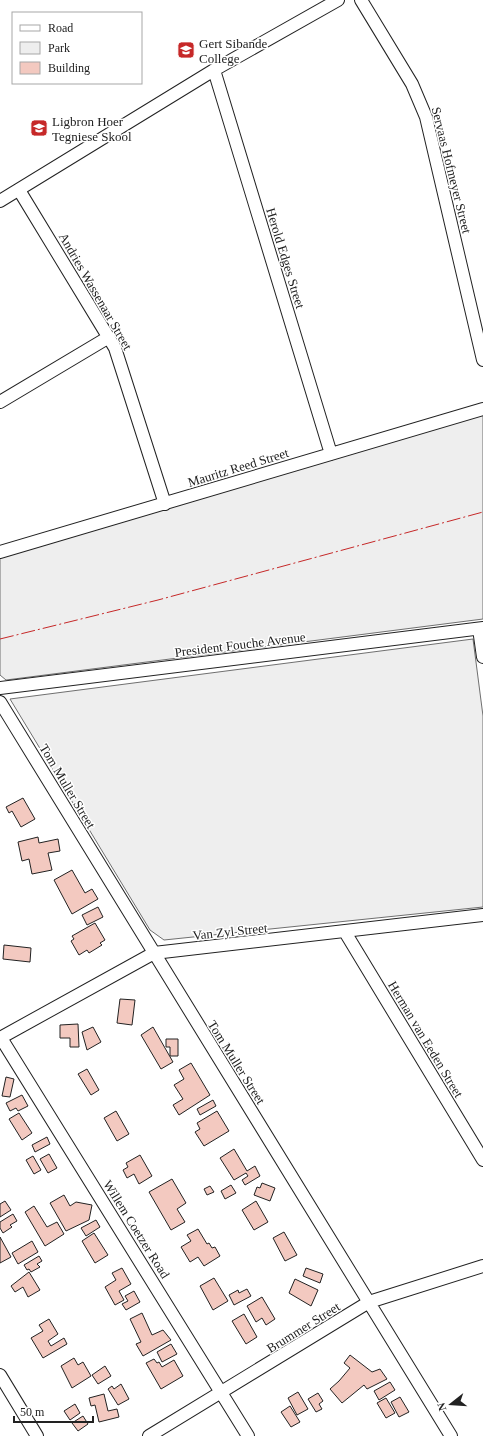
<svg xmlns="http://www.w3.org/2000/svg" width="483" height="1436" font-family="'Times New Roman',serif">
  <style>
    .green { fill: #eee; stroke: #6f6f6f }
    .building { fill: #f3c9c0; stroke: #222 }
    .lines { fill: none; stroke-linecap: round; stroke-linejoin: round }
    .minor-casing { stroke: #222; stroke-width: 14 }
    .minor { stroke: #fff; stroke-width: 12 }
    .power { stroke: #c62828; stroke-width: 1; stroke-dasharray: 14 3 2 3; stroke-linecap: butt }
    .labels { text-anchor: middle; stroke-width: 3; stroke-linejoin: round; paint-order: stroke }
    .poi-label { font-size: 13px; fill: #222; stroke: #fff; text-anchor: start }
    .street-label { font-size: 13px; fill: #222; stroke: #fff }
  </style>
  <rect width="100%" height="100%" fill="#fff"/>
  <!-- green -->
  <path class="green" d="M483,414v205l-477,61 -6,-5v-117z
    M473,639l10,77v191l-319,33 -14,-10 -140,-231z"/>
  <!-- building -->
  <path class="building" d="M23,798l12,21 -14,8 -9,-16 -3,2 -3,-6z
    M38,837l1,6 19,-4 2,12 -12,2 4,17 -20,4 -3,-15 -7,2 -4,-19z
    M72,870l13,23 7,-4 6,10 -26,15 -18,-34z
    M98,907l5,10 -16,8 -5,-10z
    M95,923l10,17 -5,3 2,2 -13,8 -2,-3 -8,5 -8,-14 3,-2 -2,-3z
    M4,945l27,3 -1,14 -27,-3z
    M120,999l15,1 -3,25 -15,-2z
    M78,1024l1,23h-9v-9h-10v-13z
    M93,1027l8,15 -14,8 -5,-18z
    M153,1027l20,35 -12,7 -20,-34z
    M166,1039h12v17h-8v-9h-4z
    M191,1063l19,32 -31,20 -6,-10 10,-6 -9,-14 10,-6 -5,-9z
    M87,1069l12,21 -8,5 -13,-21z
    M6,1077l8,2 -4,18 -8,-1z
    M22,1095l6,11 -10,5 -2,-3 -6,3 -4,-8z
    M213,1100l3,6 -16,9 -3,-6z
    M116,1111l13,23 -12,7 -13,-23z
    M217,1111l12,20 -25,15 -9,-14 5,-3 -3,-6z
    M19,1113l13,20 -10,7 -13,-21z
    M47,1137l3,7 -15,8 -3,-7z
    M234,1149l13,22 8,-5 5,10 -15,9 -3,-5 6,-4 -2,-3 -12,7 -14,-22z
    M49,1154l8,14 -9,5 -8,-14z
    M140,1155l12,21 -13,8 -5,-10 -7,4 -4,-8 5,-3 -2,-4z
    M33,1156l8,14 -7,4 -8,-14z
    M172,1179l14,24 -9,6 8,13 -14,8 -22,-38z
    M262,1183l13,5 -5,13 -16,-6 3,-8 3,1z
    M231,1185l5,8 -11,6 -4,-8z
    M210,1186l4,6 -7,3 -3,-6z
    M64,1195l6,11 6,-4 16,3 -3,15 -23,11 -16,-28z
    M5,1201l6,9 -11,7v-13z
    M256,1201l12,21 -14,8 -12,-20z
    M34,1206l13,21 10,-5 7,12 -19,12 -20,-34z
    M13,1214l4,7 -7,4 2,2 -9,6 -3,-5v-6z
    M96,1220l4,7 -14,9 -5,-8z
    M198,1229l9,15 2,-1 3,5 3,-1 5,9 -16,10 -6,-9 -8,5 -9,-15 10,-6 -4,-6z
    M284,1232l13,23 -12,6 -12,-23z
    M94,1233l14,22 -13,8 -13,-22z
    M0,1237l11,20 -11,6z
    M32,1241l6,11 -20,12 -6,-11z
    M39,1256l3,5 -5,3 3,3 -9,5 -2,-3 -2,1 -3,-5z
    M122,1268l9,16 -12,7 5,9 -9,5 -10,-18 11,-7 -4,-7z
    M306,1268l17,6 -3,9 -17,-7z
    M29,1272l11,18 -12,7 -5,-10 -8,5 -4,-6z
    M214,1278l14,23 -15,9 -13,-24z
    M295,1279l23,11 -7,16 -22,-13z
    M247,1289l4,7 -17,9 -5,-10 9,-5 1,3z
    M134,1291l6,11 -14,8 -4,-6 6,-3 -3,-5z
    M262,1297l13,22 -9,6 -4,-7 -6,4 -9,-16z
    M142,1313l10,22 11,-5 8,10 -28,16 -7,-12 5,-2 -11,-23z
    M244,1314l13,23 -11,7 -14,-23z
    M49,1319l9,15 -10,7 3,5 13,-8 3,6 -24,14 -12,-20 12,-7 -4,-6z
    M171,1344l6,10 -15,8 -5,-10z
    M350,1355l22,17 8,-3 7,10 -20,10 -3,-4 -22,18 -12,-14 9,-8 11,-13 -6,-5z
    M74,1358l4,7 5,-3 8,14 -19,12 -11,-22z
    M154,1359l3,4 2,-1 3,5 12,-7 9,16 -22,13 -15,-26z
    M105,1366l6,10 -13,8 -6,-9z
    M390,1382l5,8 -16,10 -5,-9z
    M121,1384l8,15 -11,6 -10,-16 4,-3 2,3z
    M298,1392l10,17 -11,6 -9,-17z
    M318,1393l5,8 -4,3 3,5 -6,3 -8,-13z
    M104,1394l4,17 9,-2 2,8 -20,5 -4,-17 -4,1 -2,-8z
    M400,1397l9,15 -10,5 -8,-15z
    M386,1398l9,15 -9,5 -9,-15z
    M75,1404l5,9 -10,7 -6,-9z
    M290,1406l10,16 -9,5 -10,-15z
    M83,1416l5,8 -10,7 -6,-8z"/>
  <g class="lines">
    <!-- minor casing -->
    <g class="minor-casing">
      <path id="minor" d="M361,0l51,84 14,33 57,243
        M214,70l117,384
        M19,190l96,158 50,156
        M0,201l214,-131 124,-70
        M0,402l109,-65
        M0,552l483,-143
        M479,629l4,28
        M0,688l483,-60
        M0,702l451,734
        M345,932l138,228
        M0,1038l154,-85 329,-38
        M1,1038l247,398
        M0,1375l37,61
        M149,1436l220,-134 114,-36"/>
    </g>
    <!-- minor -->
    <use href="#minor" class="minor"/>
    <!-- power -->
    <path class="power" d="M0,639l158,-39 325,-88"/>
  </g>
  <!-- icons -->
  <defs>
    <g id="university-square" transform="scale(0.9)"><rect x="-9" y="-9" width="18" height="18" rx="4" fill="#c62828" stroke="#fff"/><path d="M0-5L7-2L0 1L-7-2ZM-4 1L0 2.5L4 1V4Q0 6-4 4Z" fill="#fff"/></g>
    <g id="school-square" transform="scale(0.9)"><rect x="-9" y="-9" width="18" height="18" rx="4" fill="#c62828" stroke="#fff"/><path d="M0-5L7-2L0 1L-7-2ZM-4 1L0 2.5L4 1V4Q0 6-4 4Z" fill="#fff"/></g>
  </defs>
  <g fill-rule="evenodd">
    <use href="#university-square" x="186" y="50"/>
    <use href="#school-square" x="39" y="128"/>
  </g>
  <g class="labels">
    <!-- poi labels -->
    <g class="poi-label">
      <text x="199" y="48">Gert Sibande<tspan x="199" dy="15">College</tspan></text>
      <text x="52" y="126">Ligbron Hoer<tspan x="52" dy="15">Tegniese Skool</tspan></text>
    </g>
    <!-- street labels -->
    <g class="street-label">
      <text transform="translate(452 170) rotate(76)" y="5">Servaas Hofmeyer Street</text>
      <text transform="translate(286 258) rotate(73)" y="5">Herold Edges Street</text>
      <text transform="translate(96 291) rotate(60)" y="5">Andries Wassenaar Street</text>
      <text transform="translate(238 467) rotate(-17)" y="5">Mauritz Reed Street</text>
      <text transform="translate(240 644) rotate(-7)" y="5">President Fouche Avenue</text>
      <text transform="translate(68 786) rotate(59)" y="5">Tom Muller Street</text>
      <text transform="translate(230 931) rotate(-6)" y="5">Van Zyl Street</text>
      <text transform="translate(426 1039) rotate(59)" y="5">Herman van Eeden Street</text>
      <text transform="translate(237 1062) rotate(58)" y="5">Tom Muller Street</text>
      <text transform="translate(137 1229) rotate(58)" y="5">Willem Coetzer Road</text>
      <text transform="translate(303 1327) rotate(-32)" y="5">Brummer Street</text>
    </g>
  </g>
  <!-- legend -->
  <rect x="12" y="12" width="130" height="72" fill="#ffffff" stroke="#a7a7a7"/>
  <rect x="20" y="25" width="20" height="6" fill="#ffffff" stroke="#a7a7a7"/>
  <text x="48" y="32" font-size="12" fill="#222222">Road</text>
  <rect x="20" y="42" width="20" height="12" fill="#eeeeee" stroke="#a7a7a7"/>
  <text x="48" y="52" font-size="12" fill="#222222">Park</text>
  <rect x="20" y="62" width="20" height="12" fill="#f3c9c0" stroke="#a7a7a7"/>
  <text x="48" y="72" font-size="12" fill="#222222">Building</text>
  <!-- north arrow -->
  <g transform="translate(451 1404) rotate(253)" stroke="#ffffff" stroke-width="3" paint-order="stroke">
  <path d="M0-3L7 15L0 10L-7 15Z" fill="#222222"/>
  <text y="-6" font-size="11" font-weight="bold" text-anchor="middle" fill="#222222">N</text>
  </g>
  <!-- scale -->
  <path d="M14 1416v6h79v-6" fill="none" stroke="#222222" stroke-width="2"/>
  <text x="20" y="1416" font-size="12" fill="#222222" stroke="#ffffff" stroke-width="3" paint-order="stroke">50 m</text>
</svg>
